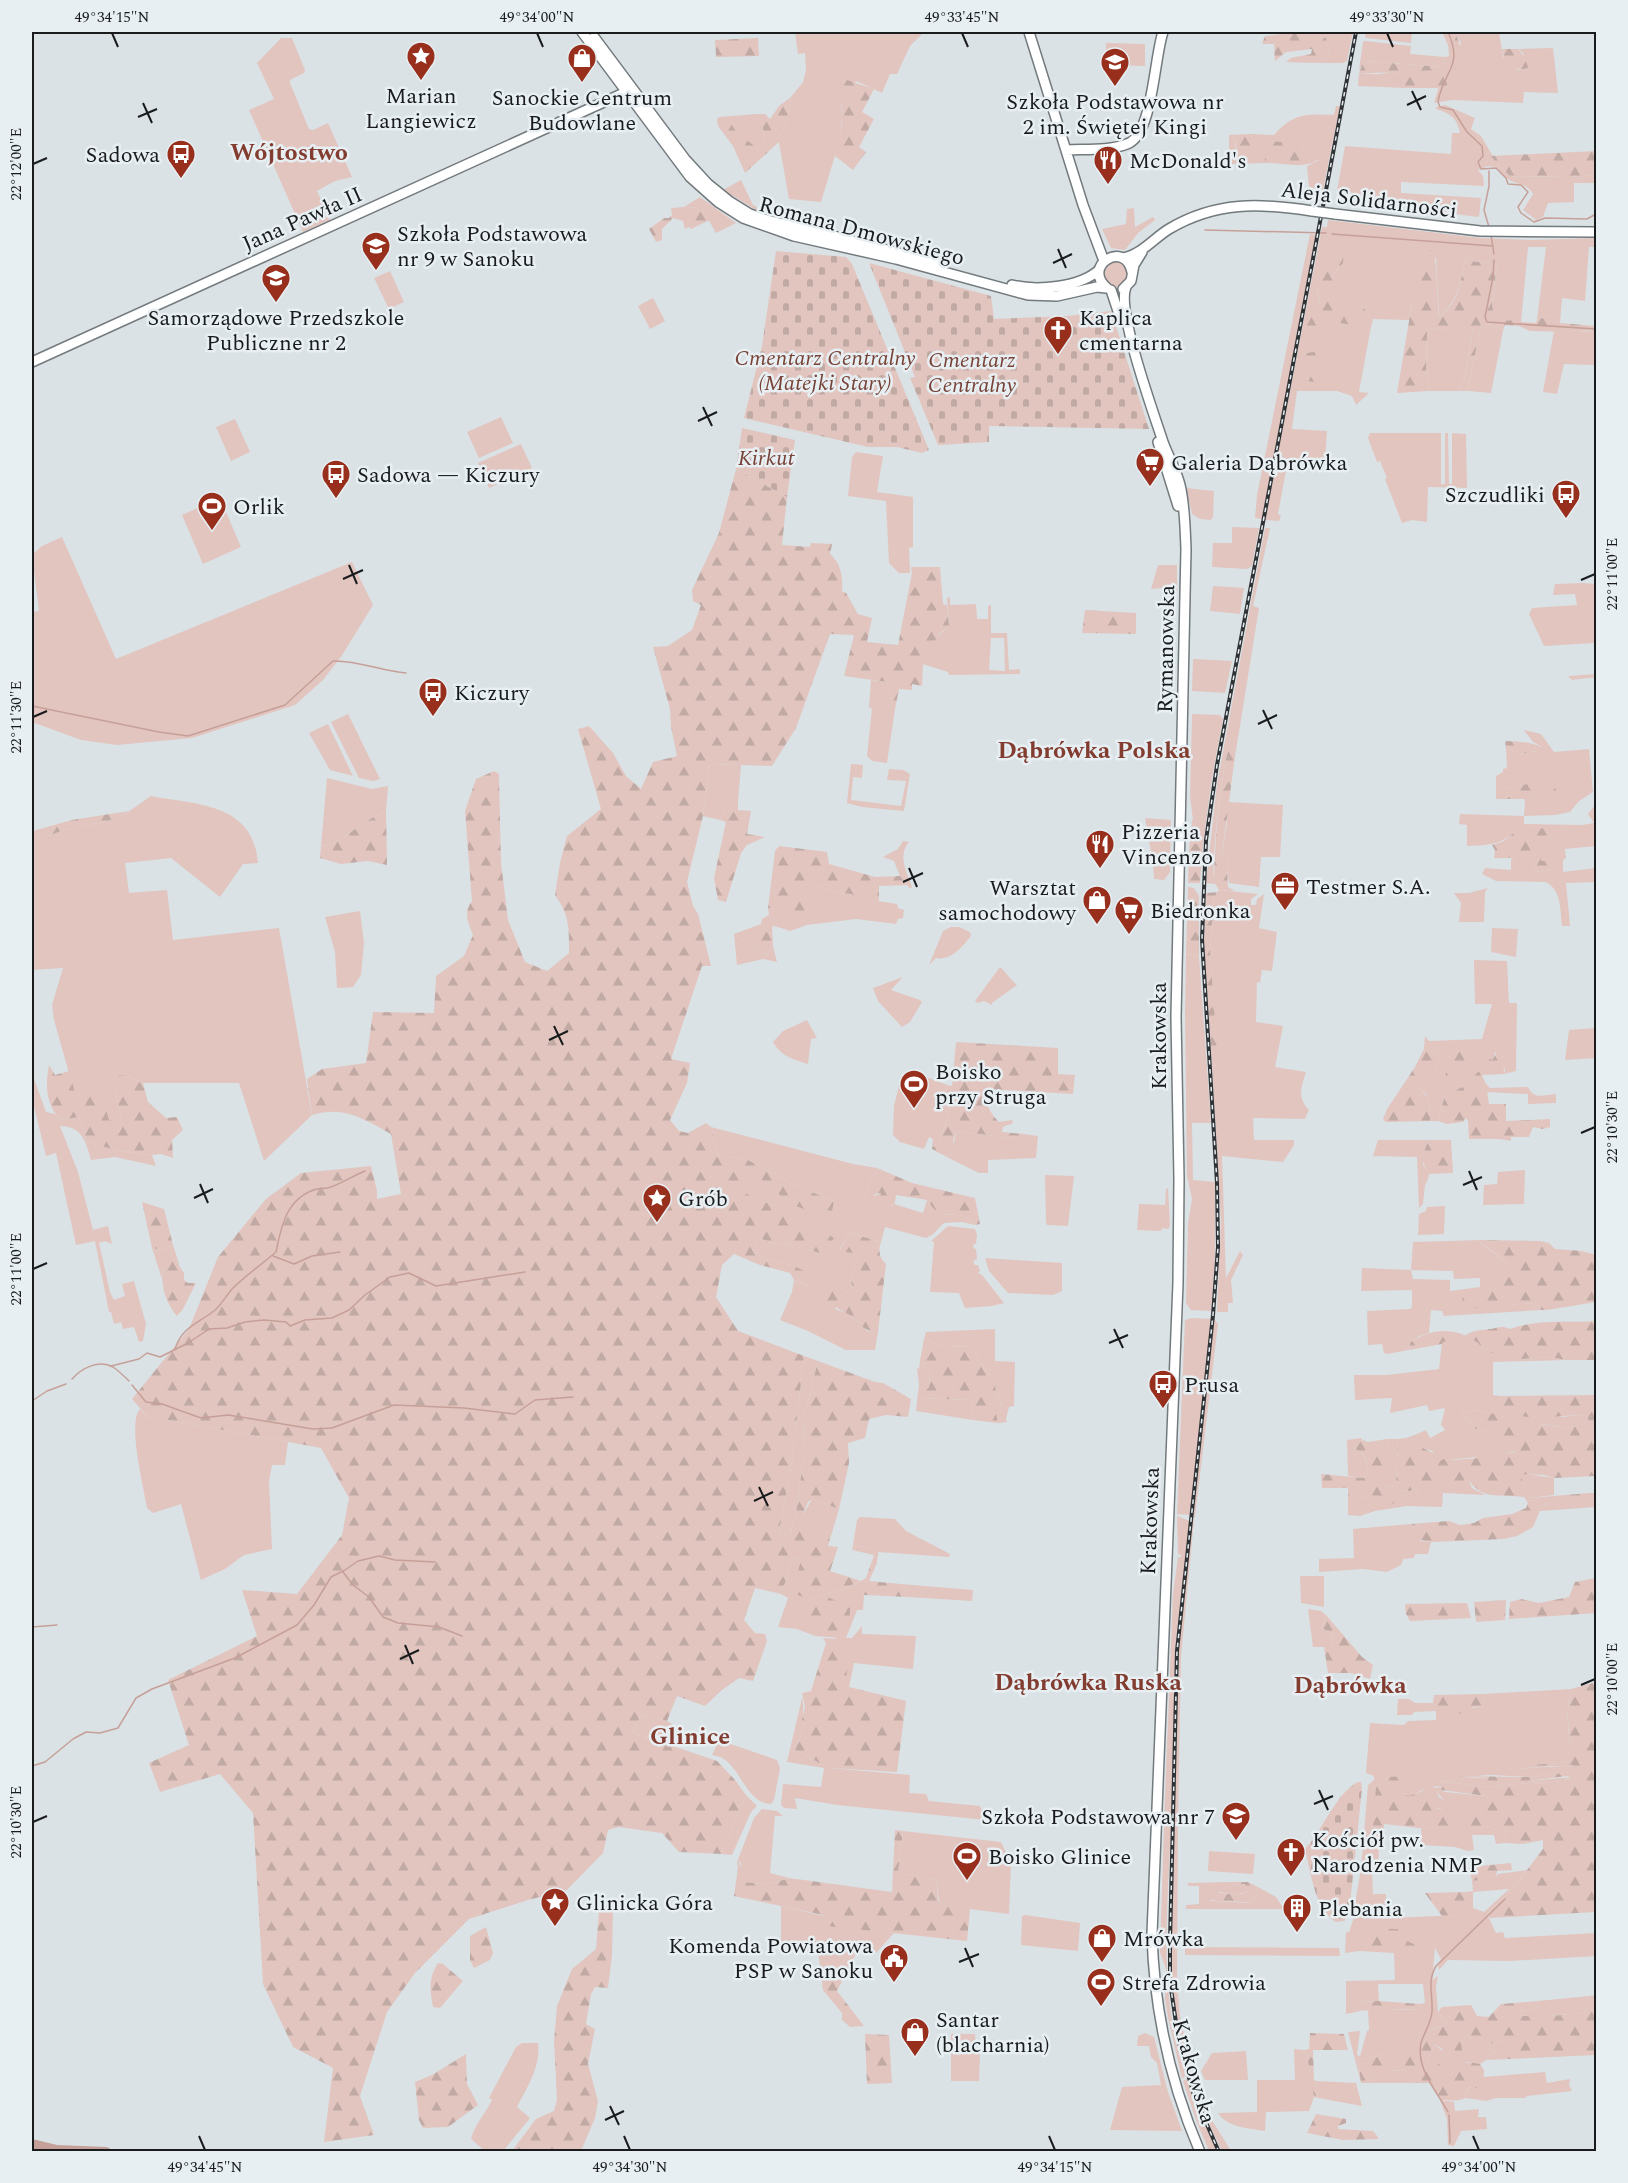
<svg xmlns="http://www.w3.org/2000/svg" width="1628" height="2183" font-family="Spectral,serif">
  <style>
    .green { fill: #e2c5bf; fill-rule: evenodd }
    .forest { fill: url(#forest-firs) }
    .cemetery { fill: url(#cemetery-stones) }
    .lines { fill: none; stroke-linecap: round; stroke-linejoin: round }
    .stream { stroke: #c6a098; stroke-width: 1.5 }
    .river { stroke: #c6a098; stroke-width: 10 }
    .secondary-casing { stroke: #737a7e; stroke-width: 12 }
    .secondary { stroke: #fff; stroke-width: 9 }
    .rail-casing { stroke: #303335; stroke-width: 4 }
    .rail { stroke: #e7eff3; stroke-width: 1.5; stroke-dasharray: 4.5; stroke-linecap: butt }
    .secondary-bridge-casing { stroke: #737a7e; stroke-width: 12; stroke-linecap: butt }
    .secondary-bridge { stroke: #fff; stroke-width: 9 }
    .ticks { fill: none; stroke: #191b1d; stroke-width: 2 }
    .labels { text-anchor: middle; stroke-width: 5; stroke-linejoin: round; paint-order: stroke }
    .poi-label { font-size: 22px; fill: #191b1d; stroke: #e7eff3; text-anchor: start }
    .street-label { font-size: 22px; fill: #191b1d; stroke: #e7eff3 }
    .park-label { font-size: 22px; font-style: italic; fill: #784237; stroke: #e7eff3 }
    .neighbourhood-label { font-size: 24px; font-weight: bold; fill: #833d30; stroke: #e7eff3 }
    .neatline { fill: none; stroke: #191b1d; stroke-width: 2 }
    .ticks-label { font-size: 15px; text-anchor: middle; fill: #191b1d }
  </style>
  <defs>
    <pattern id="forest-firs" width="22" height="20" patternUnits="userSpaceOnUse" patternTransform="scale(1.5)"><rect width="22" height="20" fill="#e2c5bf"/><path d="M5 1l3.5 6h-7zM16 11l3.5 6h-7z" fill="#c1a9a4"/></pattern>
    <pattern id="cemetery-stones" width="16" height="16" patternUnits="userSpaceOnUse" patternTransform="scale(1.5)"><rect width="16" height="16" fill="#e2c5bf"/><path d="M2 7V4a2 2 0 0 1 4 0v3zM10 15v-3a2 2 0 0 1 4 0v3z" fill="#c1a9a4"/></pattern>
  </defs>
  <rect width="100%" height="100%" fill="#dae2e6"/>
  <!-- green -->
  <path class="green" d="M795,32h129l-14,14 -13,28h-7l-8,19 -26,-12 -15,24 1,12 -2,22 -19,63 -32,-3 -11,-62 8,-12 5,-28 12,-15 3,-12 -1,-17 -7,1z
    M1306,32h47l-6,29 -4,2h-27l11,-4 3,-8 -4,-13 -21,-3z
    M1366,32h46l-1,11 -45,-5 -1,-1z
    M1455,32h44l4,25 15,13 9,-2 -4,-15 -5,-4 35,-1 5,45 -34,-1 -1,11 -71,-3 -18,3 4,-13 7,-1 16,-46z
    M281,38h11l13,32 -1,3 -14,7v3l19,46 4,1 15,-7 24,54 -17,4 -18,10 13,29 -27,12 -54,-122 25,-11 -17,-36z
    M1365,41l46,5 -1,8 35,3 -1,10 -80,-6 -5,9 4,-28z
    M1106,43l39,1v22l-39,-1z
    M1390,72l12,2 3,14 -47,-2 1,-12h21z
    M1445,105l30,13 -4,11 10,7 17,29 12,11 61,1 25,-2v8h-22v19l-26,1 -5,14 -7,3 -13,-10 10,-16c-5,-9 -13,-9 -22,-13 -6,-3 -11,-10 -15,-14l-8,-1 -10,4 5,6 1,10 -83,-4v11l80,5 -2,19 -72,-9 -11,-10 -59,-7 8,-45 106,8 1,-21h8c-3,-15 -9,-19 -24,-24v-2z
    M1336,106h4l-17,84 -14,-3 -2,-21 12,-6 -16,-9 -1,-6 -33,-4 -4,3v19l-36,1v-29l6,5 1,10 14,-8 2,-8 22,1c20,-23 34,-21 60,-20z
    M757,114l1,4 4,2 3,22 -8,6c-5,-3 -17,-10 -21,-14 -7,-9 -5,-12 -17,-17z
    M741,180l12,25 3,1 2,5 -35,-21z
    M700,197l36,26 -20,10 -14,-25 -18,-1z
    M1134,208l1,19 18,-10 2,3 -17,13 -13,17 -14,-2 -9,-19 24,-5 1,-15z
    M1328,220l153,18 50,2 65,-2v9h-7l-4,54 -23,-3 -2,25 -11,-8 -12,5 9,-73h-18l-7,75 -27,-3 -2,-15 5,-39 -32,-5c-4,22 -8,43 -26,57l-3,-60 -20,29 4,11 -8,6 -3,17 -37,-1 4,-13h-8l-13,10h-17l-6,-40 11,-13 -27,23 11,46 10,-9c10,0 17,4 26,1l7,8 -11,60 10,1 -13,12 -4,-9 -15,-5h-40l-5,38 35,2 -2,30h-10l-1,3 -26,-4 -10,54 3,2 -2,5 -14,-1 57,-293h5z
    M1310,234l6,1 -50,263 -4,21 -7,-1 2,-23z
    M1102 274a13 13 0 1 1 26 0a13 13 0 1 1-26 0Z
    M390,271l14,31 -15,7 -15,-31z
    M653,298l12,23 -15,8 -12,-23z
    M1481,324l16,1 6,6 -12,62 -23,-2z
    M1595,326h1v39l-32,-1 -7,30 -14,-2 11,-61 25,1 12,-1z
    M1473,327l-8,49 -6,15h-30l-3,-21 1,-37 7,-5 10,2z
    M501,417l12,26 -34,15 -12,-26z
    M235,419l15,33 -19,9 -15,-34z
    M1370,433h71v51h4v-51h3l1,51h3v-51l14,1 1,54 -39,-1 -1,35 -15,-2 -10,3 -17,-44 2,-1 -7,-17 -3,1 -9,-24z
    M521,444l11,24 -43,20 -11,-25z
    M856,452l27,4 -6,36 36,5v50l-4,1 1,25h-11l-10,-10 -3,-62 -38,-5 4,-39z
    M1186,488l28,3 -1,26 -2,3 -11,-1 -8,-5z
    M220,498l21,49 -38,17 -21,-49z
    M1232,527l27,1 -7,38 -5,3 -35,-2 1,-24h19z
    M1265,528h5l-17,78 6,2 -21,130h-7c-9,34 -13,68 -16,103 -1,13 -3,30 0,43l-9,-1 11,-99z
    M62,537l54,122 236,-97 21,43 -32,52 -18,23 -28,25 -103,33 -75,7 -36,-5 -49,-18v-110l7,-1 -7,-56 10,-9z
    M1158,565h19v28l-14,-5 -12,1z
    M1582,583l14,1v93l-24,3 -4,-4 28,-2 -2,-31 -50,3 -15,-32 3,-6 45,-3 -2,-11 -22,1 2,-11z
    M1213,586l31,2 -4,26 -30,-3z
    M950,597v8l26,-1 1,15h11v-13l3,-1v28h16l2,37 11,-1v5l-71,1 -1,-3 -25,-8 8,-13v-9l18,-16 -2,-28zM991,638h13l1,33 -16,-1z
    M1193,659l39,2 -7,32 -33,-2z
    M871,680l16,2c5,9 3,18 8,27l-8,54 -15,-2 -5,-5 5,-47 -3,-2z
    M348,714l32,65 -7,2 -14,-3 -28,-56z
    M1192,714l28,1 3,4 -11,59 -9,66h-9l-5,7 3,-31h1l-3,-24z
    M328,724l25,52 -23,-6 -21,-37z
    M1524,730l17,4 13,18 35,-3 4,43 -14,9 -9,11 -15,3 -31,1v8l58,1 12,-2 -6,-9 8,-10v42l-31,3 1,9 -3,2v12l33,-4v14l-30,1 4,43h-8c-2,-16 0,-35 -16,-44l-50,-1 -14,-7 3,-6 26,2v-11l8,-3 14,4 2,12 17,-3 6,-8h-18c1,-12 6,-19 16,-25l-44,-2c-14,12 -28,11 -45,12v-21l-8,-1 1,-10 64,2 1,-15 12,-8 -10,-9 -31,7v-15l7,-4v-3l4,-1 -1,-19 10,1 4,4 17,-3 5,-4 -9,-5z
    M710,764l31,1 -3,36 -11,4 -7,15 -17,-4z
    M851,764l12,1 -1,13 -9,-1 -2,23 50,6 5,-25 -19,-1 2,-11 14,1 7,4 -6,37 -42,-4 -15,-4z
    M327,778l45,11 16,-3 -2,25c-21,8 -46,33 -65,35z
    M151,796c47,9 102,7 107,67l-15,1 -23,33 -49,-39 -46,5 4,30 38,-3 6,50 106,-12 33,187 -48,46 -25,-78h-96l-15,-7 -14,11 8,32 -3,3 -10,-2 -20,-22 -11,7 -24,-85 -2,-15 11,-37 -31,2v-128l32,-12 54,-11z
    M1227,802l56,3 -3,52h-19l-2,30 -30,-4 -2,-15 1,-10h-7l6,-34z
    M1145,818l26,2 -1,52 -6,8 -10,-1 -1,-16z
    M903,841l6,1c-12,14 -2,30 3,45l-2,2 -10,-13 -6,-15 -11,-4 15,-8z
    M812,885l27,8 13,1 6,7 13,-1 26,4 1,4 6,2 -1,8 -5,1 -2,5 -40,-5 -49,6 -17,6 -12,-4 -4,-9 -5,-3 -1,-7 15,1z
    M1488,888l-3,4 -1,30h-25l2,-19 -7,-10h15z
    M1219,890l39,4 -7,5v6h5l1,-6 7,-5 -5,34 18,4 -5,39 -10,-1 -2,13 -3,-1 -1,40 27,4 -8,41 31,5c-5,16 -9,25 3,38l-4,9 -52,-1 1,22h40v5l-11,17 -61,-6 4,122 14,-27 3,4 -12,25 2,23h-5v9h-11v-3l4,-87 -9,-157 5,1 -7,-116 4,-53z
    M360,911l4,32 -3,32 -8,12 -16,1 -2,-36 -10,-35z
    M951,927h8l11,5 1,4c-9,11 -20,25 -35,22l-7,7 14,-34z
    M1492,928l26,1 -2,28 -25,-5z
    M734,934l33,21 6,-9 4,16 -14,-3 -26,6z
    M1186,954l13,2 12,167h-19l1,57 22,2v76l-4,53 -20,-1 -5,-7 2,-80 4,-24 -5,-23 -2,-163z
    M1474,960l33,1 2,42h8l-1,68 -12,3 1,-4 -9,-19 -4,9h-2l-25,26 -20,9 -7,26h-8v-14l-4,-13 -7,-5 4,-7 13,-9 3,-21 -15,-3 1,-13 4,5 53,-2 10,-35h-17z
    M1000,967c5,4 10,12 17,18l-25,18v2l-8,-4 -6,2 -3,-2z
    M903,977l-12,13 29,10 2,2 -12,20 -8,5 -24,-26 -5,-13z
    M807,1020l10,18 -6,1 -3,25c-16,-5 -27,-8 -35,-22l10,-11z
    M1596,1028v30l-31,2 4,-30z
    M911,1071l36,14c-5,12 -4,19 2,30l-12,30 -5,2 1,-8 -4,-2 -5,12 -24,-7 -7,-7 1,-29 7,-29 8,1z
    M32,1073l14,39 9,2 5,6 19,-3 8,25 32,9 33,4 4,11 -41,-9 -24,3c-5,-18 -9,-34 -31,-34l18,46 15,58 15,-4 4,18 -7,-3 -6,2 11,49 4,8 11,-4 -3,-12 12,-3 12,43 -3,17 -4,1 -5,-15 -11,2 -2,-7 -7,2 -3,-12h-2l-14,-71 -19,4 -20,-92 -10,3 -14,-58z
    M1486,1084l4,4 38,-1c6,13 15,8 28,7v9l-28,1v-10l-42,-2z
    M711,1127l142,37 24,4 -14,32 19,-7 9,14 3,-3 29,9 4,-13 6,8 9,7c14,-1 23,-1 33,10l-13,-3 -18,1 -12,12 -6,3 -41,-11 -4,15 -31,-9 -11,17 20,4 -8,22 1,13 -11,7 -6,13 14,5 18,17 11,1 -3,18h-29l-38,-19 -28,-11 12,-28 2,-12 15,7 -18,-22 -25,-6 -13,-7 4,-15 21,8 11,-2 5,5h10l15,5 14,-15 -50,-28 -44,-19 6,-19 13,4 29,25h47l-40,-16 -46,-25 -30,-6z
    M956,1131l64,8 4,-5 14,2 -2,22 -48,2v13h-9l-38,-19 12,1 2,-2 -2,-6z
    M1378,1140h51l-5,11 -1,14 6,9 -1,5 -3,6 -2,19 -4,4 -2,-51 -44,-1z
    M1525,1170l-1,34 -41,1 1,-20 13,-1 1,-12z
    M1045,1175l29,1 -6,50 -21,-1 -1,-3z
    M1168,1188l2,38 -2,3 -5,-1 -3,3 -23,-1 2,-26 26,1 1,-16z
    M1445,1206l-1,28 -26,1 1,-21 7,-3 1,-4z
    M948,1226l27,3 2,6 -1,9h-2l-1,4 3,1 1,10 -4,2 2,4h3l2,6 -2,2 4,2 22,28 -12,3 -27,2 -6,-15 -29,-1 4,-50 -3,-1z
    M1482,1240l-2,2c10,10 25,16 33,28l-23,19 -10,-2 -15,21 69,-5 7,7 -97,6 -2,-5 -11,-1 -2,23 -10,3 -9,7 -1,7 -22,4 -3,-1 -2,-9 -14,1 -1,-34 43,-2 2,-2v-17l-51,1 1,-23 49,2 2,-28zM1411,1270l42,1 1,8 26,-1v9l-30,4v-11l-37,-1z
    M173,1245l7,22 -5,-7 -12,9 -1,10 -10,-31 11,2z
    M985,1258l77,5v28l-9,4 -45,-2 -19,-22z
    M1192,1318l20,1 -22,196 -13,-1 8,-194z
    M1214,1319l4,5 -23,193 -2,2z
    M995,1329v32l20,1 -1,44 -5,1 -3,12 1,3 -9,1 -2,-10 6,-8 -6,-12 -1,-12 -15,-18 -8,-17 -27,1 -21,-8 2,-7z
    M1465,1335l13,8 8,10h29l6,6 30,-2 15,3 -73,2v33l8,1 -2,8 62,13 18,-2 7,1 3,5 7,-1v12l-12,-10 -15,6 -27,-4 -16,3 -44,-16 -6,-1 -15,4 15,15c18,1 28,8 41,21l-11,4 1,14 -4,9 -6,2 -14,-2 -7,-20 -36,4 -8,-10 -9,-3 -8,-13 11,-5 4,8 15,-8 -4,-5 4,-17 -16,3 -2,-6 -37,8 2,-15 -37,2 -1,-25h33l52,-6 3,-27z
    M804,1356l14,5 -14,56 1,28 -9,69 -7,23 -10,-5 13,-70z
    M920,1361l10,11 -1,16 -10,10 52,2 2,20 -57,-9 3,-27 -2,-16 2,1z
    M140,1409l7,7 141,26 -3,23h-13l-3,16 3,68 -28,6 -19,14 -24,11 -20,-76 -28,9 -6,-5c-3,-20 -20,-85 -7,-99z
    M1361,1438l1,2 -8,8c12,6 14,14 14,27l-4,3 -16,-2 -1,-36z
    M1387,1439h11l-2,47 -12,1 5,-40z
    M1519,1473l35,5v17l-25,3z
    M1467,1476l5,12 14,7 -43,-2 -1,14 -35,-1 -32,5 -15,5 -12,-1v-13c10,0 15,-5 24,-8l7,3 14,-3 4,-4 12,1 8,-2 1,4 -5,4 25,-8 6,-6 16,-2z
    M1590,1493h6v14l-56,4 -2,-2 12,-8 40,-4z
    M812,1499l27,10 -9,30 -18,-5 -9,-19z
    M1177,1516l13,5 -14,116 -5,187 -4,-2v2l-3,-1 9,-229 5,-37h3v-2l-3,-1z
    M860,1517l35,2 11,12 44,23 -1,3 -71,-5 -3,-3 -22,-4 4,-25z
    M1194,1520l-13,137 -3,165 -3,2 -1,-1 5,-176 12,-126z
    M1411,1524l4,3 5,14 11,1 -3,12h-13l-1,4 -11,1 -2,6 -14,7 -24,-3 -44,3v-13l35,-1 -1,-29z
    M803,1557l6,42 35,-10 17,-8 3,14 -1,15h-6l-11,28h6l10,-12v8l54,2 -3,33 -59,-6 -5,24 -4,9 -2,-2 5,-46 -22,-5 -3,-5 13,1 -17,-37 -11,21 9,7 -2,6 -18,-7 -19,-2 10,-29 -7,-4 12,-34z
    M1300,1576h24v31l-23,-4z
    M901,1584l72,6 -1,11 -64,-4z
    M1308,1609l13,2 5,4 -4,13 12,7 -4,12h-17z
    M1571,1689c-6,22 -3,49 3,71l-14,3 -66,6c17,1 33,-1 50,-2 10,-1 19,1 30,-2v7l-45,5 -39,-2 -28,2 66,4 45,-4 -18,5 -26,1 -45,4 -43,-6 1,5 -15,1 -15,9 -7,-1 -7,-6 5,-4 -15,-8 -12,8 -3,57h6l-1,28 -6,1 1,23h13v19l-33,1 8,-45 7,-84 6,-5v-4l-8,-3 4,-50 34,2 4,-4 28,-1v-9h20l28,-5 -1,-12z
    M802,1698c3,11 -1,18 2,29l-9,23 34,18 81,7 -1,18 17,1 3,7 51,5 6,14 -149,-15 -42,-7 2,11 -13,-1 -3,-3 2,-21 38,3 3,-19 -37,-6z
    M1398,1699h11l6,4h18l2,8 -21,1 -2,3h-15z
    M642,1714l25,7 12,7 -7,17 -40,-13z
    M719,1740l58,20 3,8 -6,32 -3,4c-24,0 -30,-36 -49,-46 -3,-2 -6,-2 -10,-3z
    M1441,1790l4,2 42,4 2,7 -19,22 7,4 13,-3 2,4 15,-2 -2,15 -9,1 -2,-9h-22l2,15 -6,1 -13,-4 -33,-2 -1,-17 6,1 6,-3 5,3 6,-18 -7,-4 9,-4 -9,-11z
    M746,1795l11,11 -6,6 -19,43 -11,-1z
    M762,1809l15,2 6,5h-8l-5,57 19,5c-15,5 -28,7 -44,4l-3,-7 -1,-12 -2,-2 -2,7v-6l17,-44z
    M1164,1826h7c-3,81 -14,173 16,251l-2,-1 -3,3 -14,-62 -3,-18 1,-30 -6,-17z
    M1173,1826h5l-1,156 3,34 13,60 -1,-3 -3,3c-11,-39 -17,-79 -18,-120 0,-43 4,-87 2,-130z
    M903,1831l98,11 10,21 -2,51 -63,-8v-3l-7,-2 -2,-21 -39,-7z
    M1209,1851l46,3 -2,20 -45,-3z
    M1527,1870l-6,8 1,1 -35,35 9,19 7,-1 2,6 91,-5v23l-86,5 -62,-1 -9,10 -1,-3 3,-8 -6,-11 -3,32 6,-4 -2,11 2,25 9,12 -17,6 -2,-9 -15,31 -15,7 -14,-4 -26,5 3,23 -13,-51 12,-1 -3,24 3,1 7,-25 2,-1 -1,-20h53l-1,-6 5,-1 -2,-19h-45l1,17 -23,1 -4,7 9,2 -15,3v-33l49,-1 -1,-27 -35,-2 -14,2 1,-21h3l5,-15 32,-1 1,2 77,-3 3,-15 -1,-8 7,-1 -1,-10 9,-1 3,-4 12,1 2,-3zM1509,1889l-25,23 -11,-4v-16z
    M1230,1882l2,3 14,-1 1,8 -12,3 -16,-3 -9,9 41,2 5,-6 2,-10 18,10 8,12h-98v-4l13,-1v-18h-10l-2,-3z
    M781,1906l43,10 45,14 25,3 -18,20 -14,-11 -7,3 -23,32 -9,-24 -42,-3z
    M1025,1915l55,8 -2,28 -57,-6 1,-29z
    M1185,1947l154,1 1,8 -155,-1z
    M1589,1996l-5,17 -34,3h-28l-2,-5 16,-2 2,-8z
    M1145,2033l9,4 14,55 14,39 -72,-1 12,-43 39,-2 -4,-22 -6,-6 -2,-11h-12l1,-10z
    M951,2034h24l1,15 4,4 -1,28h-28z
    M1465,2037l8,1 12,8 14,-5 7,4v6l-16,2 -4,7 -6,4 -14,-2 -15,13 -20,-9 -4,-4 7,-18 7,6 20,-7z
    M522,2043h16c3,24 -11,44 -21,64l13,11 -27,33h-18l-14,-12c4,-15 14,-25 21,-39l-3,-2 27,-51z
    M1294,2049l10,1 6,19 -2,9 -8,1 13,6 1,12 -5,14 -43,1 -1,19c-17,-3 -37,-3 -47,-18l39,-1v-32h38z
    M1246,2051l2,29h-43l-4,-9 11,-18z
    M1404,2070l3,2 3,11h-43l5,-8 6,1 9,-5z
    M1545,2072l2,11 23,-4 -1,6 3,6 -45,5 -2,2h-29l-10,3 -20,-3 -1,-6 18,-15z
    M1191,2078h4l15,39 21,34h-9l-19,-40z
    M1187,2079l14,37 17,35h-9l-13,-31 -13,-39z
    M1316,2081l40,2 6,23 -44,-8z
    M1440,2100l14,2 1,9 24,-2 -1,8h8l1,12 -26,2 -7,15 -6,-1 -1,-26z"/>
  <!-- forest -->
  <path class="forest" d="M1283,32h23v3l20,3 4,13 -3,8 -11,4 -30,-1 5,-4 20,-4 1,-5 -26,3 -11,9 -1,-17h-12l3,-8 17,-2z
    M1442,32h13c12,22 1,36 -10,57l-7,1v-2h-33l-3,-14c-14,-3 -28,-1 -43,0l4,-13 81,6 1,-10 4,-1 -1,-11z
    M758,38l1,18 -43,1 -1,-17z
    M1502,49h16l9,11 1,8c-17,4 -24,-3 -26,-19z
    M841,78l33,11 -12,23 12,7 -15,28 7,5 -13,18 -18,-14c3,-13 7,-25 7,-39 0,-14 -3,-26 -1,-39z
    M791,97l-5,28 -8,12 2,4 -35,32 -12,-27 -15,-20 -1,-7 2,-2 10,4 11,16 8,4 9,7 8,-7 -3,-20 -4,-3 -1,-4h8l5,5 9,-13z
    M1252,134l-1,8 5,7 -5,10h-12l-4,-19 -6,-5z
    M1269,141l33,3 1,7 21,2c-13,20 -39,9 -59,10v-19z
    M1596,151v24l-25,2 -61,-1 -12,-11 -7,-9z
    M684,207l18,1 8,12 -19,9 -2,-2 -4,2 -2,-8 -10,-3 -11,11v11l-6,2 -7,-13 15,-11h5l3,-3 -1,-7z
    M1344,249l-1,14 -11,13 4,19 5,5 -3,15 17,1 13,-10h8l-6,26 -7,-7c-9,2 -16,-2 -26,-2l-10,9 -14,3 -7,-8 14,-26 -4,-15 6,-29z
    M1432,250c6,10 5,52 7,67 19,-13 22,-36 26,-57l32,5 -5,39 2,14h10l5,3 5,-4 7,5 15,1 1,-3 12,-5 11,8 35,3 -3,4 -13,2 -49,-1 -11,-5 -14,-1 -2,6 -6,-6 -16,-1 -13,67h-9l6,-15 8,-48 -29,2 -10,-2 -7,5 -1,37 3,21 -32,2 15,-90 8,-6 -4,-10 -1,-33z
    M1322,350l1,9 -5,21c-7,4 -13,0 -19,-5l4,-21z
    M736,469l51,28 -5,48 28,2 1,-4 21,1 -2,10c11,9 13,23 12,37l4,2 12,21 14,4 -5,24 31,3 14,-72 -1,-6h29l3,37 4,1 2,21 -10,8 -5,8h-3v9l-8,14 -1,21 -10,-2v6l-13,-1 -4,20c-5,-9 -3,-18 -8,-27l-43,-6 10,-41 -24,-1 -34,94 -24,38 -62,-2 -7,52 -16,66 6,24 5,8 13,52h-9l-31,93 19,4 -3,20 -17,37 9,11 9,2 18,-10 5,4 7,27 30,6 46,25 40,16 -3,15c-14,-4 -30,-6 -42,-14 -17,-11 -23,-24 -44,-30l-5,19 43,19 51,28 -7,10 -8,5 -15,-5h-10l-5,-5 -11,2 -21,-8 -4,15 13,7 25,6 23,10 -4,12 -16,-7 -4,-7 -30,-8 -26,-11 -12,11 -6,32 22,34 66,25 -12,106 -13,70 10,5 7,-23 9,-69 -1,-28 14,-56 57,21 8,1 28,16 -3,18 -22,-2 -17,4 -4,19 -17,5 1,20 -10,46 -27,-10 -4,3 -5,13 11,14 -2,5 18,5 -2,7 10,1 -8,24 31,10 5,-3 8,-23 -22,-5 1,-5 22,4 3,3 -1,11 -8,18 32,3 7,13 -44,-2 -4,-14 -16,8 -35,10 -17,-6 10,-36 -9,3 -12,34 -26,-6 -11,32 11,13 10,1 2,7 -14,40 -14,-3 -17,12 -17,16 -28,-10 -10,25 -25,-7 -10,18 85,29 18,19 11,15 -25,59 -42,-2 -17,-19 -43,-6 -11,3 -5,23 -36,37 -39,10 -59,19 -54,54 -28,39 -27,84 14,39 -50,7 9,-74 -40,-21 -30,-63 -10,-171 -33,-39 -60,18 -11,-29 40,-18 -21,-65 89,-44 -15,-46 55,4 45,-59 7,-37 -28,-50 -174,-32 -15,-17 57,-70 29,-72 48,-58 35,-26 70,-7 6,25v8l24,-5 -10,-60c-27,-15 -47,-29 -79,-19l-5,-36 15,-10 44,-6 7,-51 61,1 2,-37 28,-20 9,-21c-5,-13 -10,-22 -1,-34l-7,-90 11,-32 18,-8 5,3 2,89 7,57 17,42 22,9 22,-18c0,-24 1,-37 -14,-58l5,-32 7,-27 34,-27 -23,-80 11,-3 24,27 13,23 15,13 12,-27 24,-6 -6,-29 -1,-18 -17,-62 15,-1 24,-16 9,-25 -8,-4 -1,-11 27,-57z
    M1085,610l51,3v21l-54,-1z
    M1231,737l7,1c-7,40 -10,80 -17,120h7l-1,10 1,19 7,4 -16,-1 -5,-8c1,-49 5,-97 17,-145z
    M1505,741c23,1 46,1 52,29l-9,-2 -11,-17 -17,3 -4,-4 -10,-1z
    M1527,784h13l16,5v5l-19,-1 -12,8 -1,-2h-28v-8z
    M738,801v9l13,1 -4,23 18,3 -18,8 -6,8 -15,49 -8,-2 -4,-22 12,-56 -6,-2 7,-15z
    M129,811l-11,8 -54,11 -32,12 1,-11 39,-11z
    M386,811l1,54 -19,-4 -27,3 -21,-6 1,-12c19,-2 44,-27 65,-35z
    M1544,828l12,3v5c-10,6 -15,13 -15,25h18l-7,8 -17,3 -2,-12c-13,-4 -25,-1 -39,-2l1,-8 -3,-5 12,-4 8,-7z
    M1194,844h9l-3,39h-12l1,-32z
    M779,846l48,6 2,12 46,13 25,-1 7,9 -28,1v15h-21l-6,-7 -13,-1 -27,-8 -7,7 7,15 -6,5 -38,-4 7,-57z
    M1188,887l6,1 5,8v60l-13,-2z
    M1218,892l-4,5 -4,53 8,116 -6,-1 -8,-121 2,-51z
    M769,915l5,3 4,9 -6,-1 1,20 -6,9 -33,-21 27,-10 1,-5z
    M956,1042l102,6v26l17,1 -2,19 -86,-5c-1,15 1,22 12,33l13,-2 1,3 -10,4 -1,5 22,2 -4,5 -64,-8 -3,9 2,13 -2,2 -12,-1 -9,-5v-2l5,-2 12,-30c-6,-11 -7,-18 -2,-30l5,1z
    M1500,1047l3,3 1,24 -22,1 4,9 3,20h17v17l44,-2v8l-7,2 -10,-2 -4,10h-18v4l-11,-2h-31l-1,-18 -2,-3 -3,4 -16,2 -9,-3 7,-26 20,-9 25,-27 2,1z
    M1424,1049l15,3 -3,22 -12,7 -5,8c12,8 11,18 11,32l-44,1 -3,-3 4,-10 28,-42z
    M1450,1049l31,3c-10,14 -19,21 -36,27z
    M49,1065l6,10 14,-4 9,33 11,-6 -2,-7 13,-3 9,32 10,1 3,-2 -8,-32 4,-12 10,1 15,7 5,19 18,16 11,-1 6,13 -11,10 1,18 -12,-4 -9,1 -33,-4 -32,-9 -8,-25 -19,3c-14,-17 -15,-33 -11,-55z
    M1429,1140h22l2,33 -24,1c-9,-13 -7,-20 0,-34z
    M877,1168l35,15 63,15 5,26 -5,1c-10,-11 -19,-11 -33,-10l-9,-7 -6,-8 -31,-5 -1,8 -4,4 -12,-6 2,-8 -6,1 -4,8 -8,-2z
    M142,1202l22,7 9,36 -10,5 -11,-2z
    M850,1233l31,9c-3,9 -2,15 5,22l-8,68c-19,-1 -18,-12 -32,-19 -9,-5 -15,-8 -23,-16l8,-8 10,7 11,-7 -1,-13 8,-22 -20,-3z
    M1482,1240l58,1 9,2 6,6 27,2 14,4v47l-49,8h-6l-7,-7 -69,6 -3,-5 1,-12 5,-2 3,9 9,-12 10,2 10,-18 12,-2c-6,-10 -22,-18 -33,-28z
    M175,1260l9,13v7l4,3h8l-13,26 -6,7c-11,-12 -20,-37 -11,-52z
    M1596,1321v39h-30l-15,-3 -30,2 -6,-6h-29l-8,-10 -13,-8 -22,7 -1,2 -33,6 1,-7c17,-13 36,-15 55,-8 13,-6 13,-4 25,-6 9,-1 11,-4 20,0 27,-10 58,-6 86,-8z
    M924,1339l21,8 27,-1 8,17 15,18 1,12 6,13 -6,7 2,10 -25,-3 -2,-20 -53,-2 5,-9 6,-1 1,-16 -10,-11z
    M1596,1395v25l-7,1 -3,-5 -7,-1 -44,3 -21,-3 -15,-11 2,-8z
    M1476,1410l18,4 32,13 6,-4 37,5 15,-6 12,10v44l-42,2 -10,-3 -24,-1 9,24 61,-5v5l-40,3 -12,8 2,2 -7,16 -16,9 -13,3 -73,3 -16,-3v-12l-4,-3 38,-3 11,4 14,-2 9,-5 29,-4 14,-6 2,-5 -4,-6c-24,-3 -44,4 -57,-20l-9,9 -14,-3c-9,9 -14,23 -29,20l-2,-6 5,-4 -1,-4 -8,2 -12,-1 -4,4 1,9 -5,3c-11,-10 -19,-16 -31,-4h-10v-14h-26l-1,-14 43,4 3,-3c2,-13 -1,-21 -13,-27l8,-8 6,2 19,-3 2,8 -4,40 11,-1 2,-47 8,-1 9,-3 8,5v8l16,8 1,5 7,-4 6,3 37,-3 4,2 7,-9 5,4 8,-2 2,-2c-12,-13 -22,-20 -40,-21l-15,-15z
    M1596,1578v35l-87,6 1,-17 11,-3 18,4 30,-6 6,-15z
    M828,1597l22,11v7l-10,23 -25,-2 2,-6 -9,-7 -1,-5 12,-16z
    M1506,1600l-1,20 -29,2 -2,-20z
    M1467,1603l4,15 -61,3 -4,-7 -1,-10z
    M1326,1615l36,42 11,8 -3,14 -19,-6h-23l-4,-26h6l4,-12 -12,-7z
    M826,1643l23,4 -4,48 4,-8 57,14 -9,71 -68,-4 -34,-18 9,-23 -2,-8 3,-12 -3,-14 9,-2z
    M1596,1682v230l-106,6 -3,-4 35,-35 -1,-1 22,-29v-9l-20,4 -18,-1 2,-15 -15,2 -2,-4 -13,3 -8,-4 19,-22 -1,-7 -46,-6 -4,2 2,5 8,6 -10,5 18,7 8,10c-7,7 -13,8 -22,8l-8,-7 -6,3 -43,-5v18h-12l4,-57 12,-8 17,-1 3,4 -9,9 6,6c9,1 18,-3 23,-10l8,3 6,-2 -2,-5 44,6 45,-4 26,-1 16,-4 -4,-2 -39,5 -39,2 -3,-5 -29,-2 72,1 44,-5v-7l-8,2 -14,-1 -57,5v-2l9,-2 57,-4 13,-3c-4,-22 -8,-49 -2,-71z
    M1483,1694l1,12 -11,1 -9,9 -8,-5h-21l-2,-8 1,-8z
    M895,1830l8,1 -5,42 39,7 1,21 9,2v3l23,3 -3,32 -140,-15 -4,-11 -89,-19 5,-35 7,21c15,3 28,1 43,-4l103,14z
    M1511,1863l1,7 -15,1 -1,6 -12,-1 -3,4 -9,1 -3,-14z
    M1230,1882h18l10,5 -2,10 -5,6c-14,-3 -36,1 -47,-6v-3c14,-5 29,5 43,-2l-2,-8 -13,1z
    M1466,1892l7,17 -9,6 -22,1 -17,-23z
    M600,1899l13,6 -1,51 -4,32 -13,-1 -4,7 -5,30 9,5 -7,35 10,37 -3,17 -14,33h-69l24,-32 18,-8 3,-11 -3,-59 3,-35 15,-37 24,-20z
    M486,1927l7,26 -3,7 -16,8 -4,-8v-24z
    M1367,1928l55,2 1,2 -2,2h-11l-3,4h-5l15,8 -13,6 -9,-4 -3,3 -4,-3 -21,-1z
    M862,1942l-25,49 27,35 -14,1 -8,-7v-7l-19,-23 -5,-39 5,2 10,23 22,-31z
    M438,1963l5,1 20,17 -23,27 -7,-1c-3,-18 -5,-28 5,-44z
    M1596,1995v60l-110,5 4,-7 15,-2 1,-6 -7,-4 -14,5 -11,8 -5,-4 4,-12 -8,-1 -4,6 1,8 -12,3 -16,-10 -7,18 4,4 8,-2 12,11 1,-6c10,-7 16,-7 28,-5l4,6 -1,19 -13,-2 -5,5 1,6c-10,4 -16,2 -26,2l-11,-17h-19l-3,-11 -3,-2 -17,1 -9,5 -6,-1 -5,8h-6l-3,-23 26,-5 14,4 8,-10 7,2 15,-31 3,10 16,-6 -9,-12 4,-5 29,-2 6,11 12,1 12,-13 37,-3 -2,8 -16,2 2,5h28l34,-3 5,-17z
    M1379,2001l41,3 1,6c-23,-2 -46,2 -69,0l-1,-4 5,-4z
    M1310,2033l34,1 4,16h-35l1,30 2,1 2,17 -4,-1 -2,-12 -14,-6 10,-1 2,-9 -6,-19 5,-1z
    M865,2034l24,1 3,48 -25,1z
    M466,2054l1,30 11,21 -30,22 -25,1 -4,-8 -4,-38 17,-7z
    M1316,2114l30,5v4l-8,3v3l35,2 5,6v2l-35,1 -36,-7z"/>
  <!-- cemetery -->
  <path class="cemetery" d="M776,251l70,6 6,7 77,186 -7,3 -25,-6h-29l-124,-29 18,-72z
    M869,263l122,33 3,23 73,-3 44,-5 38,118 -160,-3v16l-51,3 -28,-67 5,-1z
    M742,428l53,12 -8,57 -51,-28z
    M1358,1782h3l1,7 -12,115 -2,12 -4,5 -8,1c-22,-14 -25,-50 -31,-73 18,-19 31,-56 53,-67z"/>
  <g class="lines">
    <!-- stream -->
    <path class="stream" d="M1448,32c16,36 -5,38 -10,70l2,5 13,3 14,22 15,14 1,10 -5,6 3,7 15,-1 10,10 2,6 13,1 7,7 -10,15 3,6 13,9 11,-4 42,1 9,-5
      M1489,227l-5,-17 5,-24v-15
      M1205,230l121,3
      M1332,234l161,12
      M1491,235l3,19
      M1494,260l-1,17 -8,40 2,5 109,7
      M32,706l127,26 29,4 97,-31 48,-44c24,-1 48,10 73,12
      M273,1256l21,8 18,-8 28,-4
      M175,1349c7,-22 22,-25 39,-38 7,-6 12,-15 18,-22 14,-14 29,-24 44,-37 5,-26 11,-55 41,-63 4,-1 9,0 14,-2 11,-4 22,-11 34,-16
      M111,1366l28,-7 8,-6 13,4 28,-14 21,-14 18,-1 18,-6 19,-2 22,2 4,4 15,-6 27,-2 17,-8 16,-15 25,-18 19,-4 27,13 89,-14
      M72,1379c10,-11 27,-20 41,-12 6,4 11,9 16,14
      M132,1385l14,17 16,2 39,14 27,-3 85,14 19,-1 62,-23 70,3 51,6 20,-14 38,-3
      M32,1401l15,-10 19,-7
      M343,1572l10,13 16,12 14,20 15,6 41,4 23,9
      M32,1627l25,-2
      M32,1766l13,-4 28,-23 13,-7 14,1 18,-5 18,-30 16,-9 83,-31 62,-33 17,-20 17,-28 14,-7 13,-9 21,-5 16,4 40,2
      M1448,2112c-12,-22 -32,-43 -27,-69 3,-10 10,-20 11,-31 1,-17 -5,-31 4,-46l69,-67
      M1449,2115l1,28
      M1450,2151v1"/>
    <!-- river -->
    <path class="river" d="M32,2144l25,6 49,2"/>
    <!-- secondary casing -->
    <g class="secondary-casing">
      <path id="secondary" d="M582,32l108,145 28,25 25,16 51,18 102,23 132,36 29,1 40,-9 9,1
        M1029,32l54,173 21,56
        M594,37l91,122 23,25 21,17 21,13 20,7 80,19 94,25
        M1066,150c19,-1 43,1 61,-6 26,-9 27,-86 36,-112
        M1335,214l145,17 116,1
        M1123,258c18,-3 31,-20 46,-29 47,-28 91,-26 143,-18
        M1012,285c24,6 67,3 87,-15
        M1126,287c-10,23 28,127 37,155 5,14 13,27 17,43 5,20 5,43 6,64l-10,468 3,162 -1,104 -26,651c2,76 18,148 48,218
        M1107,288c-26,-22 18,-49 25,-16
        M1123,289l8,-8 3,-16 8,-13
        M1111,290l10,30
        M32,362l594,-270
        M1158,442l20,64"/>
    </g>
    <!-- secondary -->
    <use href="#secondary" class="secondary"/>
    <!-- rail casing -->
    <g class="rail-casing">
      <path id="rail" d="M1219,2152l-25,-57 -15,-52 -9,-61v-40l7,-291 36,-336 5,-68 -1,-64 -15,-244 4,-99 11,-75 139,-733"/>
    </g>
    <!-- rail -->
    <use href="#rail" class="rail"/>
    <!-- secondary-bridge casing -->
    <g class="secondary-bridge-casing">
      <path id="secondary-bridge" d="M1312,211l23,3"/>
    </g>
    <!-- secondary-bridge -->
    <use href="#secondary-bridge" class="secondary-bridge"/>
  </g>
  <!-- ticks -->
  <path class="ticks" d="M112,33l6,14M537,33l6,14M962,33l6,14M1387,33l6,14M1412,91l9,19M143,103l9,20M1407,105l19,-9M138,117l19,-8M33,164l14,-6M1058,249l8,19M1053,263l19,-9M703,407l9,19M698,421l19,-9M349,565l8,19M343,579l20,-9M1581,580l14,-6M1263,710l9,19M33,717l14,-6M1258,724l19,-9M909,868l8,19M903,882l20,-9M554,1026l9,19M549,1040l19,-9M1581,1133l14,-6M1469,1171l8,19M200,1184l8,19M1463,1185l19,-8M194,1198l19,-9M33,1269l14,-6M1114,1329l9,19M1109,1343l19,-8M759,1487l9,19M754,1501l19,-9M405,1645l8,19M400,1659l19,-9M1581,1685l14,-6M1319,1790l9,20M1314,1804l19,-8M33,1822l14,-6M965,1948l8,19M959,1962l20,-8M610,2106l9,19M605,2120l19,-9M199,2136l6,14M624,2136l6,14M1049,2136l6,14M1473,2136l6,14"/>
  <!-- icons -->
  <defs>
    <g id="sight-pin" transform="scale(1.5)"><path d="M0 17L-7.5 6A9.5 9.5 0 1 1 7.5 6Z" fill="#982e1c" stroke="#e7eff3"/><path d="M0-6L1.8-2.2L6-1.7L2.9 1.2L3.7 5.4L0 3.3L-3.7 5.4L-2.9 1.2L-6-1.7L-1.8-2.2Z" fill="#fff"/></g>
    <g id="shop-pin" transform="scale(1.5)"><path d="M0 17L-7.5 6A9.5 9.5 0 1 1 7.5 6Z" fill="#982e1c" stroke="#e7eff3"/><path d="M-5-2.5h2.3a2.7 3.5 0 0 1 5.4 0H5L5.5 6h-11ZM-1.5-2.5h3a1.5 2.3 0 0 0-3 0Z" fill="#fff"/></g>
    <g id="school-pin" transform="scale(1.5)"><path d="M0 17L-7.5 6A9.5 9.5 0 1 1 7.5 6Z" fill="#982e1c" stroke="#e7eff3"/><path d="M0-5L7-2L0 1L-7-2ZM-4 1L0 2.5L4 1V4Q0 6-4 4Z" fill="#fff"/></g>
    <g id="bus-pin" transform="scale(1.5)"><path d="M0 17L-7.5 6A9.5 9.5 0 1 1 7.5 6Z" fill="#982e1c" stroke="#e7eff3"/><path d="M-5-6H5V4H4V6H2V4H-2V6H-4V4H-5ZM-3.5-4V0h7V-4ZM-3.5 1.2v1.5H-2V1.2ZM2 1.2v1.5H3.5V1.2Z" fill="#fff"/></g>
    <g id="restaurant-pin" transform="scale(1.5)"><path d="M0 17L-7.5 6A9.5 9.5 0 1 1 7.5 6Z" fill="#982e1c" stroke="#e7eff3"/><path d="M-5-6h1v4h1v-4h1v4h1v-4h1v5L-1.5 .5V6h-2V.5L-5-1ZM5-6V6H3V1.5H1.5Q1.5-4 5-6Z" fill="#fff"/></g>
    <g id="church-pin" transform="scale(1.5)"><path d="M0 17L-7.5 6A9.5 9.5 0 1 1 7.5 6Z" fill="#982e1c" stroke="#e7eff3"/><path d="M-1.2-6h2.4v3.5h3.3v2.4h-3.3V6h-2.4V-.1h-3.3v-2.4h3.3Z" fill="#fff"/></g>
    <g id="supermarket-pin" transform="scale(1.5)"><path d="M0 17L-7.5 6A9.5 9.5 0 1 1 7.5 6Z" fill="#982e1c" stroke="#e7eff3"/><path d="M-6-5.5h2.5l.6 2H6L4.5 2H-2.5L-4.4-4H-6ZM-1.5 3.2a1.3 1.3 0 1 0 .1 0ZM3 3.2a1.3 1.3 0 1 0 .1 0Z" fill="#fff"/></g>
    <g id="stadium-pin" transform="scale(1.5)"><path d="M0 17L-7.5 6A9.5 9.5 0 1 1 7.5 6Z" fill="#982e1c" stroke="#e7eff3"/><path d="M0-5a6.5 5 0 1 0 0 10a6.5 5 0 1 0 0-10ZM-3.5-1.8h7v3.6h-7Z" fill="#fff"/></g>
    <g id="office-pin" transform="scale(1.5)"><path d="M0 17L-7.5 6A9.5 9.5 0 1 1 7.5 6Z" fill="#982e1c" stroke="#e7eff3"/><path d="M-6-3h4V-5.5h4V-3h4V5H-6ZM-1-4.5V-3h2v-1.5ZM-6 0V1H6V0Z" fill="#fff"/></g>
    <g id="building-pin" transform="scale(1.5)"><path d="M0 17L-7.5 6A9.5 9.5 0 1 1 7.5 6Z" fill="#982e1c" stroke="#e7eff3"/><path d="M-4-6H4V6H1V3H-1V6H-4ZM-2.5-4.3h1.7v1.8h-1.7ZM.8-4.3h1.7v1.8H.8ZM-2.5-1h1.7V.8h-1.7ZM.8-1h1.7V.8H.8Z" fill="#fff"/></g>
    <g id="civic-pin" transform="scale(1.5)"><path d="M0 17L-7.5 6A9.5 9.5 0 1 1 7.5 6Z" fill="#982e1c" stroke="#e7eff3"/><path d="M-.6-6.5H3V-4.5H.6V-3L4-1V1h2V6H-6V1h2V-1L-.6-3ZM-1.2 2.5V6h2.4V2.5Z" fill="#fff"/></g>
  </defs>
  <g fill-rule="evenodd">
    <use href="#sight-pin" x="421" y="56"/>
    <use href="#shop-pin" x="582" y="58"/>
    <use href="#school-pin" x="1115" y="62"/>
    <use href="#bus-pin" x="181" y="154"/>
    <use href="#restaurant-pin" x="1108" y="160"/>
    <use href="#school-pin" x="376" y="246"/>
    <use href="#school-pin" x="276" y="278"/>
    <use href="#church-pin" x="1058" y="330"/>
    <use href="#supermarket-pin" x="1150" y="462"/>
    <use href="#bus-pin" x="336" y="474"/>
    <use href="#bus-pin" x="1566" y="494"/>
    <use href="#stadium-pin" x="212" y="506"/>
    <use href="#bus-pin" x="433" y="692"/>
    <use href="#restaurant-pin" x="1100" y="844"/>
    <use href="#office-pin" x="1285" y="886"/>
    <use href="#shop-pin" x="1097" y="900"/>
    <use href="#supermarket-pin" x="1129" y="910"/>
    <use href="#stadium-pin" x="914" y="1084"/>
    <use href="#sight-pin" x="657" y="1198"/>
    <use href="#bus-pin" x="1163" y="1384"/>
    <use href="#school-pin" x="1236" y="1816"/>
    <use href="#church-pin" x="1291" y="1852"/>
    <use href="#stadium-pin" x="967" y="1856"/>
    <use href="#sight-pin" x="555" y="1902"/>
    <use href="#building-pin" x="1297" y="1908"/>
    <use href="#shop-pin" x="1102" y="1938"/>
    <use href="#civic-pin" x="894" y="1958"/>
    <use href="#stadium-pin" x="1101" y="1982"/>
    <use href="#shop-pin" x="915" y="2032"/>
  </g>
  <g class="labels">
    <!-- poi labels -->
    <g class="poi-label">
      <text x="421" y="103" text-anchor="middle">Marian<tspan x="421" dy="25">Langiewicz</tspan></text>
      <text x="582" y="105" text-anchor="middle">Sanockie Centrum<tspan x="582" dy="25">Budowlane</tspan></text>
      <text x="1115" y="109" text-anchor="middle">Szkoła Podstawowa nr<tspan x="1115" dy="25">2 im. Świętej Kingi</tspan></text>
      <text x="160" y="162" text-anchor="end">Sadowa</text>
      <text x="1129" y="168">McDonald's</text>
      <text x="397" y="241">Szkoła Podstawowa<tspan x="397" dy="25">nr 9 w Sanoku</tspan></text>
      <text x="276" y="325" text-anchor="middle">Samorządowe Przedszkole<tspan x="276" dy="25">Publiczne nr 2</tspan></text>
      <text x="1079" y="325">Kaplica<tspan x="1079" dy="25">cmentarna</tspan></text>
      <text x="1171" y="470">Galeria Dąbrówka</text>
      <text x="357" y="482">Sadowa — Kiczury</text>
      <text x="1545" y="502" text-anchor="end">Szczudliki</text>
      <text x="233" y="514">Orlik</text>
      <text x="454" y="700">Kiczury</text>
      <text x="1121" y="839">Pizzeria<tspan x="1121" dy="25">Vincenzo</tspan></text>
      <text x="1306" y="894">Testmer S.A.</text>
      <text x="1076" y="895" text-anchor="end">Warsztat<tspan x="1076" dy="25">samochodowy</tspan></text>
      <text x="1150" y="918">Biedronka</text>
      <text x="935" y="1079">Boisko<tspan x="935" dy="25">przy Struga</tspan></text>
      <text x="678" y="1206">Grób</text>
      <text x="1184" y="1392">Prusa</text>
      <text x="1215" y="1824" text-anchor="end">Szkoła Podstawowa nr 7</text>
      <text x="1312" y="1847">Kościół pw.<tspan x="1312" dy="25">Narodzenia NMP</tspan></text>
      <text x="988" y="1864">Boisko Glinice</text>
      <text x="576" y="1910">Glinicka Góra</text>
      <text x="1318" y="1916">Plebania</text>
      <text x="1123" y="1946">Mrówka</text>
      <text x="873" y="1953" text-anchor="end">Komenda Powiatowa<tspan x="873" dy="25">PSP w Sanoku</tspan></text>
      <text x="1122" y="1990">Strefa Zdrowia</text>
      <text x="936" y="2027">Santar<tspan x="936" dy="25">(blacharnia)</tspan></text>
    </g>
    <!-- street labels -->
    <g class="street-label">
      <text transform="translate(1369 199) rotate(7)" y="8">Aleja Solidarności</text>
      <text transform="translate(302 218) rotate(-24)" y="8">Jana Pawła II</text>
      <text transform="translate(862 230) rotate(15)" y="8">Romana Dmowskiego</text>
      <text transform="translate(1165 649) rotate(-89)" y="8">Rymanowska</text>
      <text transform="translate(1158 1036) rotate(-90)" y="8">Krakowska</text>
      <text transform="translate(1149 1521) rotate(-88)" y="8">Krakowska</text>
      <text transform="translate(1195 2071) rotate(74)" y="8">Krakowska</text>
    </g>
    <!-- park labels -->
    <g class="park-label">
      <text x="825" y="365">Cmentarz Centralny<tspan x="825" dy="25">(Matejki Stary)</tspan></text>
      <text x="972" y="367">Cmentarz<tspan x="972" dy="25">Centralny</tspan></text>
      <text x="766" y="465">Kirkut</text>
    </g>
    <!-- neighbourhood labels -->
    <g class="neighbourhood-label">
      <text x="289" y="160">Wójtostwo</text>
      <text x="1094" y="758">Dąbrówka Polska</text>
      <text x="1088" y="1690">Dąbrówka Ruska</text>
      <text x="1350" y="1693">Dąbrówka</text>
      <text x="690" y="1744">Glinice</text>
    </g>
  </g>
  <!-- border -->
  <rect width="1628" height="2183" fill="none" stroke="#e7eff3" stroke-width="66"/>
  <rect x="33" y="33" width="1562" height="2117" class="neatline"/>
  <g class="ticks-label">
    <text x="112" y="22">49°34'15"N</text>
    <text x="537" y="22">49°34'00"N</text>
    <text x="962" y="22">49°33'45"N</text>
    <text x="1387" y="22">49°33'30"N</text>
    <text transform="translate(16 164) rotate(-90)" y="5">22°12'00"E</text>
    <text transform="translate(1612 574) rotate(-90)" y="5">22°11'00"E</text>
    <text transform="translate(16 717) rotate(-90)" y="5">22°11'30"E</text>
    <text transform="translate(1612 1127) rotate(-90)" y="5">22°10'30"E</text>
    <text transform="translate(16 1269) rotate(-90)" y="5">22°11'00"E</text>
    <text transform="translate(1612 1679) rotate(-90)" y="5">22°10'00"E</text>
    <text transform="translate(16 1822) rotate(-90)" y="5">22°10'30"E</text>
    <text x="205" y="2172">49°34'45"N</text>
    <text x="630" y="2172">49°34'30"N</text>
    <text x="1055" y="2172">49°34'15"N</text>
    <text x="1479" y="2172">49°34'00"N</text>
  </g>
</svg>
